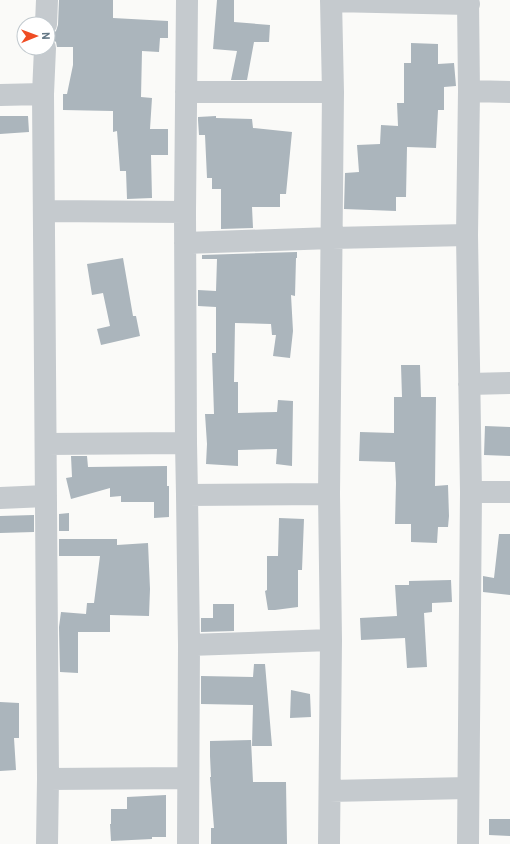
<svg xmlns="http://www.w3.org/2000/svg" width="510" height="844" font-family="Barlow,sans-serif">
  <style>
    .building { fill: #abb5bc }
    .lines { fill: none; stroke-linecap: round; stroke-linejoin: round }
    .minor { stroke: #c5cace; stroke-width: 22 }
  </style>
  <rect width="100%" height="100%" fill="#fafaf8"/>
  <!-- building -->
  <path class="building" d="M59,0h54v18l55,3v17h-8l-1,14 -17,-1 -1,46 11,1 -2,31h18v26h-17l1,43 -25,1 -1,-28h-6l-3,-40 -4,1v-21l-50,-1v-16h4l6,-29v-18h-16l-1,-5 -6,-5v-1l6,-5 2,-6z
    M217,0h17v22l36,3 -1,17h-15l-7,38h-16l6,-29 -24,-2z
    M411,43l27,1v20l16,-1 2,23 -12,1v23h-6l-2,38 -29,-1 -1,50h-10v14l-52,-2 1,-36 14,-1 -2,-27 23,-1 1,-19 17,1 -1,-23h7v-40h7z
    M0,116h28l1,16 -29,2z
    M216,116v2l36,1 1,9 39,4 -6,62h-6v13h-28l1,21 -32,1v-40h-9v-11h-5l-2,-43h-6l-1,-15v-3z
    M297,252v6h-1l-1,38 -4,-1 2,36 -3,27 -17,-2 3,-21h-4l-1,-11 -36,-1 -1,59h4v31l39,-1 1,-12 15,1 -1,65 -16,-2 1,-15 -39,1v16l-32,-2 1,-20 -2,-30h9l-2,-61h4v-46l-18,-1v-16l18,1 1,-32h-15v-4z
    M123,258l10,58h3l4,20 -39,9 -4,-16 13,-3 -7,-33 -11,2 -5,-31z
    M401,365h19l1,32h15l-1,89 13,-1 1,31 -1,11h-10l-1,16 -26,-1v-18h-16l1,-41 -1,-21 -36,-1 1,-29 34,1v-36h8z
    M485,426l25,1v29l-26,-1z
    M71,456h16l1,11 79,-1v20h2v31l-15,1v-16h-33v-6l-11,1v-9l-39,11 -5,-21 6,-1z
    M69,513v18h-10v-17z
    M34,515v17l-34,1v-17z
    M279,518l25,1 -2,51h-4v37l-23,3h-7l-3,-19 2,-1v-34h11z
    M499,534h11v61l-27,-3v-16l11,2z
    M59,539h58v6l31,-2 2,46 -1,27 -39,-1v17h-32v41l-18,-1 -1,-45 2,-15 25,2 1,-11h7l6,-47h-41z
    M451,580l1,22 -20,1v9l-8,1 3,54 -20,1 -2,-30 -44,2 -1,-22 37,-2 -2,-31h14v-4z
    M213,604h21v27l-33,1v-14h12z
    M254,664h11l7,82h-20l1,-41 -52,-1v-28l52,1z
    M291,690l19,4 1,23 -21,1z
    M0,702l19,1v35h-5l2,32 -16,1z
    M251,740l2,42h33l1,62h-76v-16h3l-4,-51h1l-1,-21v-15z
    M166,795v42h-14v2l-41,2 -1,-17h1v-15h16v-12z
    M489,819h21v17l-21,-1z"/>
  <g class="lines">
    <!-- minor -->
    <path class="minor" d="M187,0l-2,212 1,231 1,52 2,150 -1,199
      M331,1l138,3
      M46,24l1,-24
      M45,48l-2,46 5,685 -1,65
      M469,91l41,1
      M186,92h147
      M0,95l43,-1
      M44,211l141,1
      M185,243l147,-5 135,-3
      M469,384l41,-1
      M46,444l140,-1
      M471,492h39
      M187,495l142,-1
      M0,498l46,-2
      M189,645l142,-5
      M48,779l140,-1
      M330,791l138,-3
      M329,844l2,-204 -2,-146 4,-402 -2,-92
      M468,844l3,-352 -4,-257 2,-144 -1,-91"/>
  </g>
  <!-- north arrow -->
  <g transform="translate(36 36) rotate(89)"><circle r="19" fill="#ffffff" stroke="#c1c9ce"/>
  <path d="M0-3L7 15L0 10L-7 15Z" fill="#ef4c23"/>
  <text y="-6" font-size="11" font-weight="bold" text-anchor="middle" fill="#637785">N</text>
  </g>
</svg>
